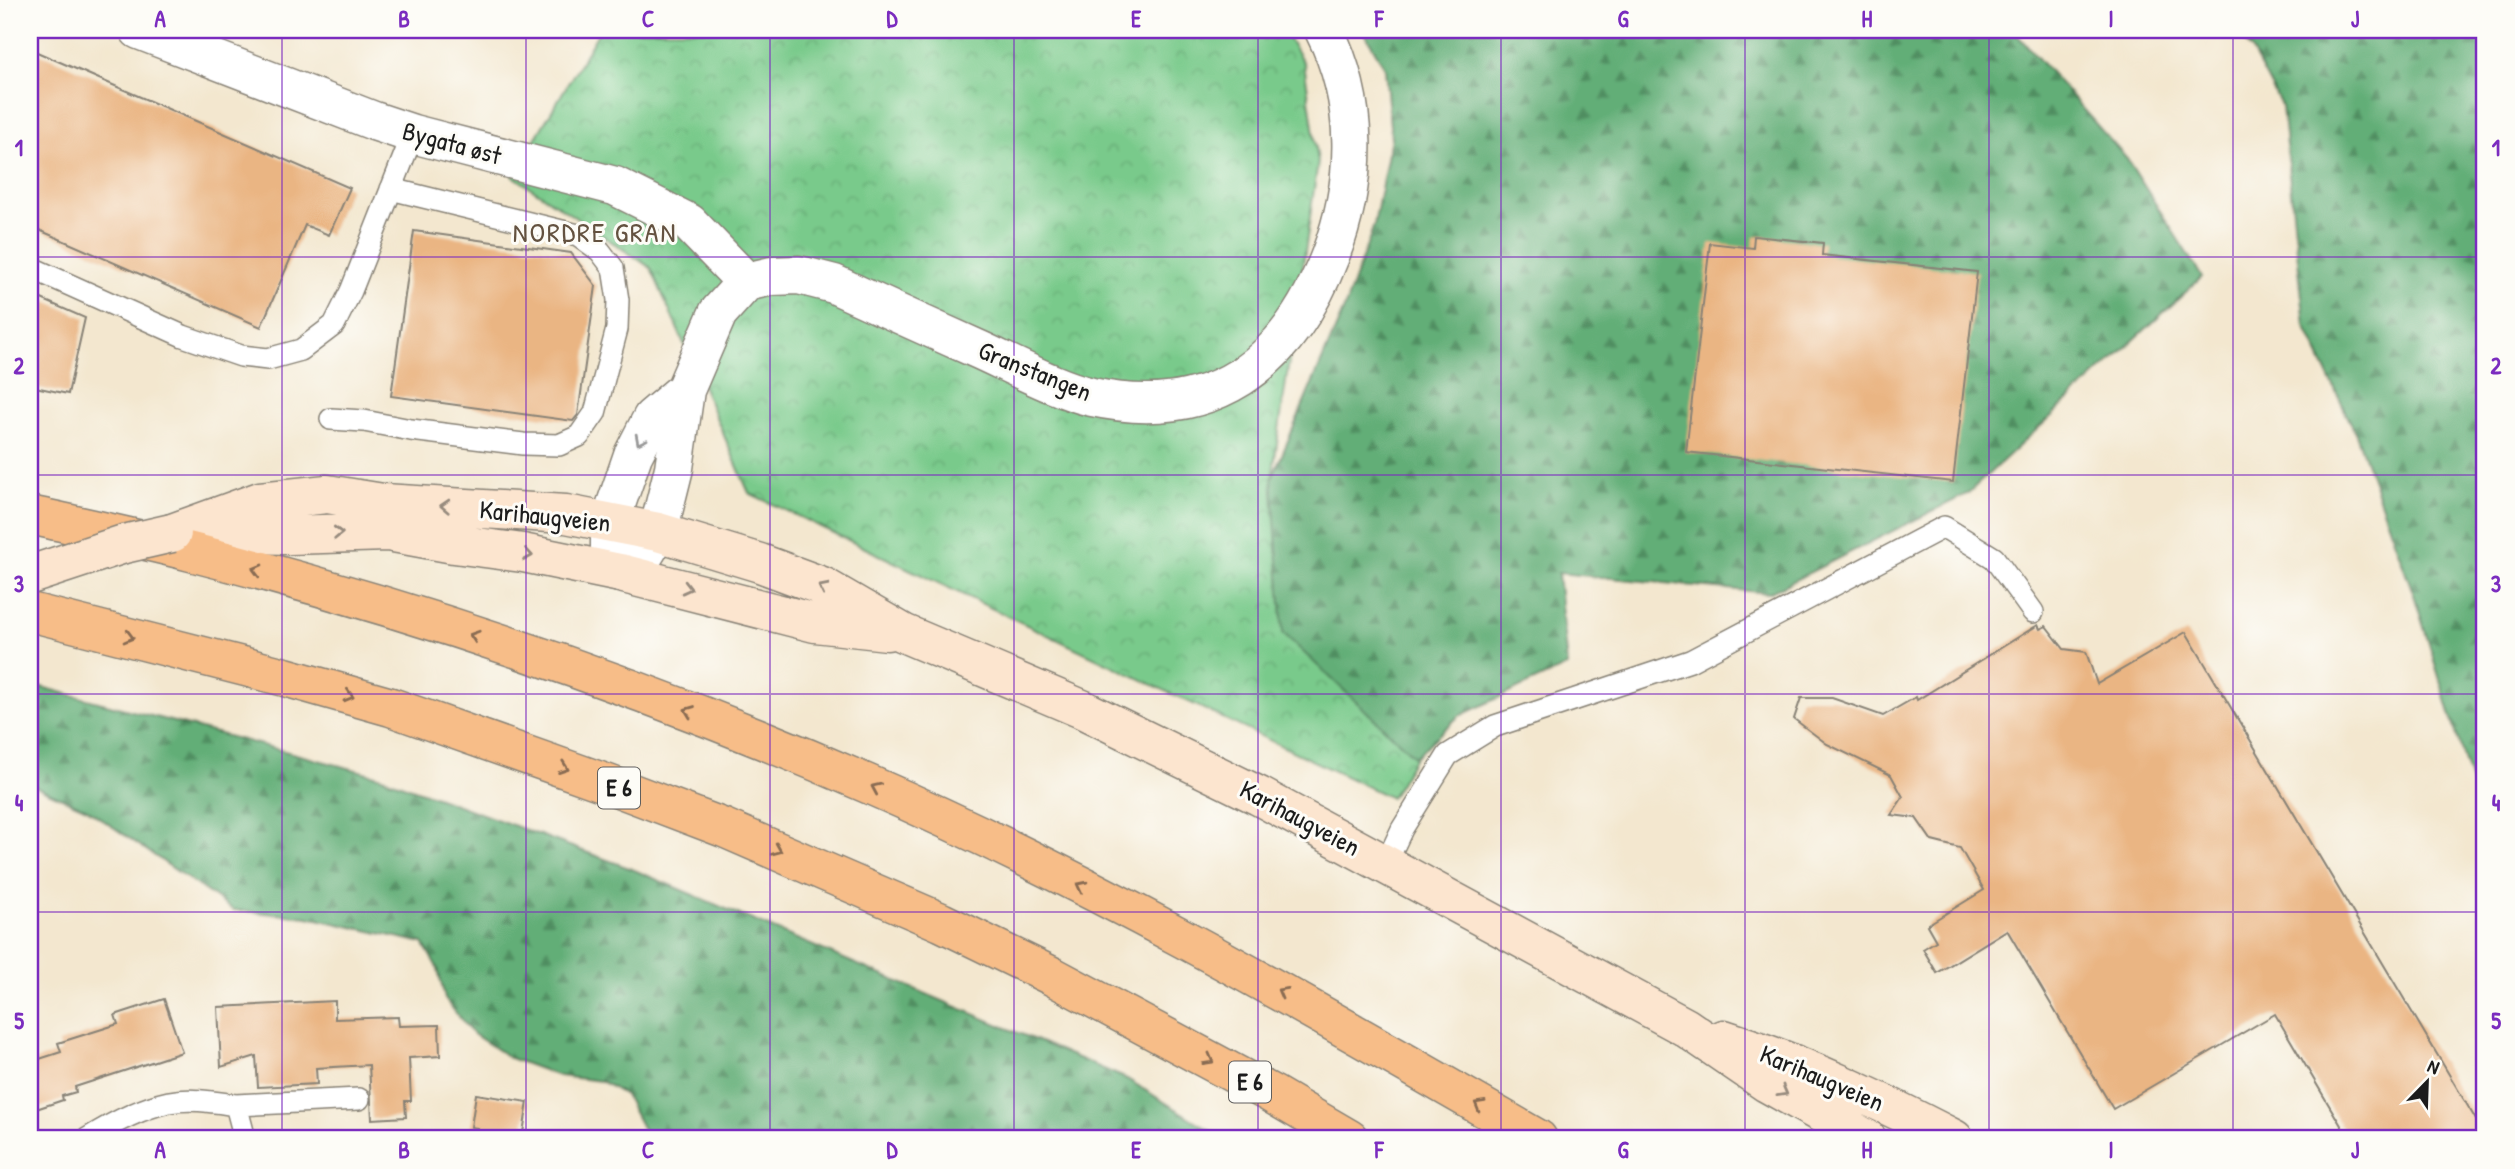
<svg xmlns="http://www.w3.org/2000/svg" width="2515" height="1169" font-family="'Patrick Hand',sans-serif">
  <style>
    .forest { fill: url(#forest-firs); stroke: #3f654a; stroke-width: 2 }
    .park { fill: url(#park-crowns); stroke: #4a7354; stroke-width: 2 }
    .building { fill: #eab583 }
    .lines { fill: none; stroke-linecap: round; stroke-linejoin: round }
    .lane-casing { stroke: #888276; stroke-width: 24 }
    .street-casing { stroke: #888276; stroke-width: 41 }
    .secondary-casing { stroke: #888276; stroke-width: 41 }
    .highway-casing { stroke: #888276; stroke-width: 41 }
    .lane { stroke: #fff; stroke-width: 21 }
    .street { stroke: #fff; stroke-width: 38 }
    .secondary { stroke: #fce5cf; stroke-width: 38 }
    .highway { stroke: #f7bd88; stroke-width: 38 }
    .secondary-bridge-casing { stroke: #888276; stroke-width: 41; stroke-linecap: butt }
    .secondary-bridge { stroke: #fce5cf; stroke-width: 38 }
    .oneway { stroke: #999 }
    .oneway2 { stroke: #978b7e }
    .oneway3 { stroke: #8a6c52 }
    .grid { fill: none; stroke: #7b2cbf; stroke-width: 2; stroke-opacity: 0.55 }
    .labels { text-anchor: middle; stroke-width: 6; stroke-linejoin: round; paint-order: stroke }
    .shield { fill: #fdfcf7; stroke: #605f5e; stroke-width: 2 }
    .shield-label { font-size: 24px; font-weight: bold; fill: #1c1c1c }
    .street-label { font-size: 26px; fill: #1c1c1c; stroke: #fdfcf7 }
    .neighbourhood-label { font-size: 28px; letter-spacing: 2px; fill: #645240; stroke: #fdfcf7 }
    .neatline { fill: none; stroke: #7b2cbf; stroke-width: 2.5 }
    .grid-label { font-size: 23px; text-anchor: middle; font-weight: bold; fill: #7b2cbf }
  </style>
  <defs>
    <pattern id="forest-firs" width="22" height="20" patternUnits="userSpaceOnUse" patternTransform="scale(1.75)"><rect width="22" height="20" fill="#62ae77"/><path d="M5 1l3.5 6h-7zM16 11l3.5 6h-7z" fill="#508d61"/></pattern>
    <pattern id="park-crowns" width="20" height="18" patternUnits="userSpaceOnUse" patternTransform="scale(1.75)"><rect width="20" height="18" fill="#79ca8b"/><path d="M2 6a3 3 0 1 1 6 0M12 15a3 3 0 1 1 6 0" fill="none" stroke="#68ad77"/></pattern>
  </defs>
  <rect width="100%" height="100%" fill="#fdfcf7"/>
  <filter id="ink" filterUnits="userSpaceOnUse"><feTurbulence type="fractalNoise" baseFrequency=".0143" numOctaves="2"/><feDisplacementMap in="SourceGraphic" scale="14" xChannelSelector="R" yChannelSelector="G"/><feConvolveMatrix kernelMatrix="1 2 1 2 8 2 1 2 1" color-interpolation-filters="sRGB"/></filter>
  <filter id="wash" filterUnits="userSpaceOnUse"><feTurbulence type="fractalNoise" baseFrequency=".00686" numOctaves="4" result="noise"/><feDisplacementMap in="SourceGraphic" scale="28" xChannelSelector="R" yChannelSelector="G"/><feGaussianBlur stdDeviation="1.57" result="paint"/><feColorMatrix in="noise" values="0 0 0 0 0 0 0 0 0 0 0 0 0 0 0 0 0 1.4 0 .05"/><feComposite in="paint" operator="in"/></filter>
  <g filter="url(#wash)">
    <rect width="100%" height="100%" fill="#f3e7cf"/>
    <!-- forest -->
    <path class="forest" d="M1363,30h650l114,129 75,118 -235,217 -198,99 -211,-20 9,93 -108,50 -44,41 -132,-123 -11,-156 72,-169 30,-84 17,-87 -6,-70z
      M2235,30h250v798l-70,-230 -59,-164 -51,-108 -23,-219 -31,-58z
      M30,684l349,92 253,93 495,210 97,60h-576l-23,-44 -24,-14 -42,-5 -49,-18 -38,-25 -27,-34 -7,-30 -15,-26 -115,-26 -75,-7 -146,-101 -57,-25z"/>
    <!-- park -->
    <path class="park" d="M600,30h683l21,33 14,99 -46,316 11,155 132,124 -24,41 -642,-305 -98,-225 -138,-92z"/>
    <g id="blocks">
      <!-- building -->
      <path class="building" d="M30,49l320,139 -21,47 -24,-10 -44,102 -231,-101z
        M414,231l157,22 25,33 -18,129 -5,6 -182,-25z
        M1754,236l69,7 -1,12 155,17 -24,210 -267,-30 24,-209 43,5z
        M30,294l55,24 -17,76 -38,-8z
        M2038,625l2,4 6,-3 18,23 22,3 11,32 89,-52 299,503v4h-136l-74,-125 -162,95 -106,-179 -70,43 -14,-24 13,-8 -9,-16 57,-35 -24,-42 -28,-7 -16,-23 -25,-3 12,-18 -12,-22 -64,-31 -33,-25 7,-21h31l51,18 33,-19 1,3z
        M164,999l18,53 -107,35 1,5 -14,4 1,4 -33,11v-49l31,-10 -3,-9 60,-19 -3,-9z
        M335,1001v18l63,-2 1,9 40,-1 1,31 -31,2 2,43h-6l1,16 -34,2 -3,-54 -53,3 1,16 -59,3 -2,-31 -35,11 -3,-60z
        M476,1094l52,8 -6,37h-46l2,-11 -7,-1z"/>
    </g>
  </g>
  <g filter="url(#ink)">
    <use href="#blocks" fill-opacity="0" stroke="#888276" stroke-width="2"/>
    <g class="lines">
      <!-- lane casing -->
      <g class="lane-casing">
        <path id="lane" d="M32,268l151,68 58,20 27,3 33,-9 33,-25 17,-34 62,-157
          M331,419l33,2 47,9 112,14 36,1 20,-9 16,-23 22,-84 1,-29 -5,-32 -13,-17 -22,-16 -187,-46
          M1386,863l16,-34 46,-74 47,-29 195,-65 254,-134 50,31 39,54
          M236,1105l123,-6
          M87,1139c24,-15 54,-31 82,-37 22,-4 45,0 67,3l9,34"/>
      </g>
      <!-- street casing -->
      <g class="street-casing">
        <path id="street" d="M139,30l235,91 39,13 202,52 74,37 57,59
          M685,390l-33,28 -19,37 -23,67v25l10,26 24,-18 14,-23 16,-64 11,-78 33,-77 28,-31 26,-6 27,-1 35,9c47,22 94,43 141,64 34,15 81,41 117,49 120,26 196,-32 238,-141 29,-75 30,-154 -6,-226"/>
      </g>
      <!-- secondary casing -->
      <g class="secondary-casing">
        <path id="secondary" d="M172,533l88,-32 67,-7 56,9 183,11 92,18 102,31 62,23 81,47 179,76 177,87 426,231 82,56 100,56
          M195,533l95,2 98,-3 66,12 69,9 97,20 195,50 72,8
          M1724,1039c81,26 155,61 230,100"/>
      </g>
      <!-- highway casing -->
      <g class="highway-casing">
        <path id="highway" d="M30,515c53,12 107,23 161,37 231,59 459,137 677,232 233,101 451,229 670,355
          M30,612l255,65 106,30 217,77 116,44 217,94 111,54 220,118 77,45"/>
      </g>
      <!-- lane -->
      <use href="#lane" class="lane"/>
      <!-- street -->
      <use href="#street" class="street"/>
      <!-- secondary -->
      <use href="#secondary" class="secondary"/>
      <!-- highway -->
      <use href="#highway" class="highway"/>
      <!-- secondary-bridge casing -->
      <g class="secondary-bridge-casing">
        <path id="secondary-bridge" d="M30,575l94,-31 48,-11"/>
      </g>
      <!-- secondary-bridge -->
      <use href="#secondary-bridge" class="secondary-bridge"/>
    </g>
    <!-- one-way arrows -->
    <defs><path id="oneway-chevron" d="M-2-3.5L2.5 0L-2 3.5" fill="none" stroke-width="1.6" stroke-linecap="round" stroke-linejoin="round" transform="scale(1.75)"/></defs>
    <use class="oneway" href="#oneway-chevron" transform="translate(640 440) rotate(117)"/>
    <g class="oneway2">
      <use href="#oneway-chevron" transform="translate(445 506) rotate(-177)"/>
      <use href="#oneway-chevron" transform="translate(338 533) rotate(-2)"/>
      <use href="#oneway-chevron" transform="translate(528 555) rotate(10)"/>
      <use href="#oneway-chevron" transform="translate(687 588) rotate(14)"/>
      <use href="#oneway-chevron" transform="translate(823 588) rotate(-154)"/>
      <use href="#oneway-chevron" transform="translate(1783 1092) rotate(29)"/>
    </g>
    <g class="oneway3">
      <use href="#oneway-chevron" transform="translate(257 570) rotate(-165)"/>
      <use href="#oneway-chevron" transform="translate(474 636) rotate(-162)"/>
      <use href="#oneway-chevron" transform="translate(129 637) rotate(15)"/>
      <use href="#oneway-chevron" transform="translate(349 696) rotate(16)"/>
      <use href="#oneway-chevron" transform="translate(689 711) rotate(-159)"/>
      <use href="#oneway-chevron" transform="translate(564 768) rotate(20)"/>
      <use href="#oneway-chevron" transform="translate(876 788) rotate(-156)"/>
      <use href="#oneway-chevron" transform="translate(777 850) rotate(23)"/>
      <use href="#oneway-chevron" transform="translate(1081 886) rotate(-153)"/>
      <use href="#oneway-chevron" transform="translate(1282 992) rotate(-151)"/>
      <use href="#oneway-chevron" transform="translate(1209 1060) rotate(29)"/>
      <use href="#oneway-chevron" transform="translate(1479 1105) rotate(-150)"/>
    </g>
  </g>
  <!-- grid -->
  <path class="grid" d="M282,30v1109M526,30v1109M770,30v1109M1014,30v1109M1258,30v1109M1501,30v1109M1745,30v1109M1989,30v1109M2233,30v1109M30,257h2455M30,475h2455M30,694h2455M30,912h2455"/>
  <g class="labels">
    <!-- shield labels -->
    <g class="shield">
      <rect x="598" y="767.5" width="42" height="41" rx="5"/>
      <rect x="1229" y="1061.5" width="42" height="41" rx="5"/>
    </g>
    <g class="shield-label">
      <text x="619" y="796">E 6</text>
      <text x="1250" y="1090">E 6</text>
    </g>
    <!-- street labels -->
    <g class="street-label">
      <text transform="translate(452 143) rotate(15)" y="9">Bygata øst</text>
      <text transform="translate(1035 371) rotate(22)" y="9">Granstangen</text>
      <text transform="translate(545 516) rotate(6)" y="9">Karihaugveien</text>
      <text transform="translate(1300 818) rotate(28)" y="9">Karihaugveien</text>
      <text transform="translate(1822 1078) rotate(23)" y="9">Karihaugveien</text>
    </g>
    <!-- neighbourhood labels -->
    <g class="neighbourhood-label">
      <text x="595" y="242">NORDRE GRAN</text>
    </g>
  </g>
  <!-- margin -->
  <rect width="2515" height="1169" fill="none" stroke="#fdfcf7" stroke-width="77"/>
  <!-- north arrow -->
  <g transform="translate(2427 1082) rotate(23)" stroke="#fdfcf7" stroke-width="5" paint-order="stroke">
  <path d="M0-5L12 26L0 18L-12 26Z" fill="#1c1c1c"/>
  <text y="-10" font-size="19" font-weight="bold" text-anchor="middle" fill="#1c1c1c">N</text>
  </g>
  <rect x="38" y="38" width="2438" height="1092" class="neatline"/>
  <g class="grid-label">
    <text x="160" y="27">A</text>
    <text x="404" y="27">B</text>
    <text x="648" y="27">C</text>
    <text x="892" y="27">D</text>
    <text x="1136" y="27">E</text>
    <text x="1379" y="27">F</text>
    <text x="1623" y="27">G</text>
    <text x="1867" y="27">H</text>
    <text x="2111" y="27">I</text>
    <text x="2355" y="27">J</text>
    <text x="19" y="156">1</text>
    <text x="2496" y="156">1</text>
    <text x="19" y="374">2</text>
    <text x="2496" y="374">2</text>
    <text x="19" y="592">3</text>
    <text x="2496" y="592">3</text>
    <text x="19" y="811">4</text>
    <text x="2496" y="811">4</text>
    <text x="19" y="1029">5</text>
    <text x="2496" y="1029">5</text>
    <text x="160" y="1158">A</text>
    <text x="404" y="1158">B</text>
    <text x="648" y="1158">C</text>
    <text x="892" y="1158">D</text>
    <text x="1136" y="1158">E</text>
    <text x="1379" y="1158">F</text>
    <text x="1623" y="1158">G</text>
    <text x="1867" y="1158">H</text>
    <text x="2111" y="1158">I</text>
    <text x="2355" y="1158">J</text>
  </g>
</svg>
